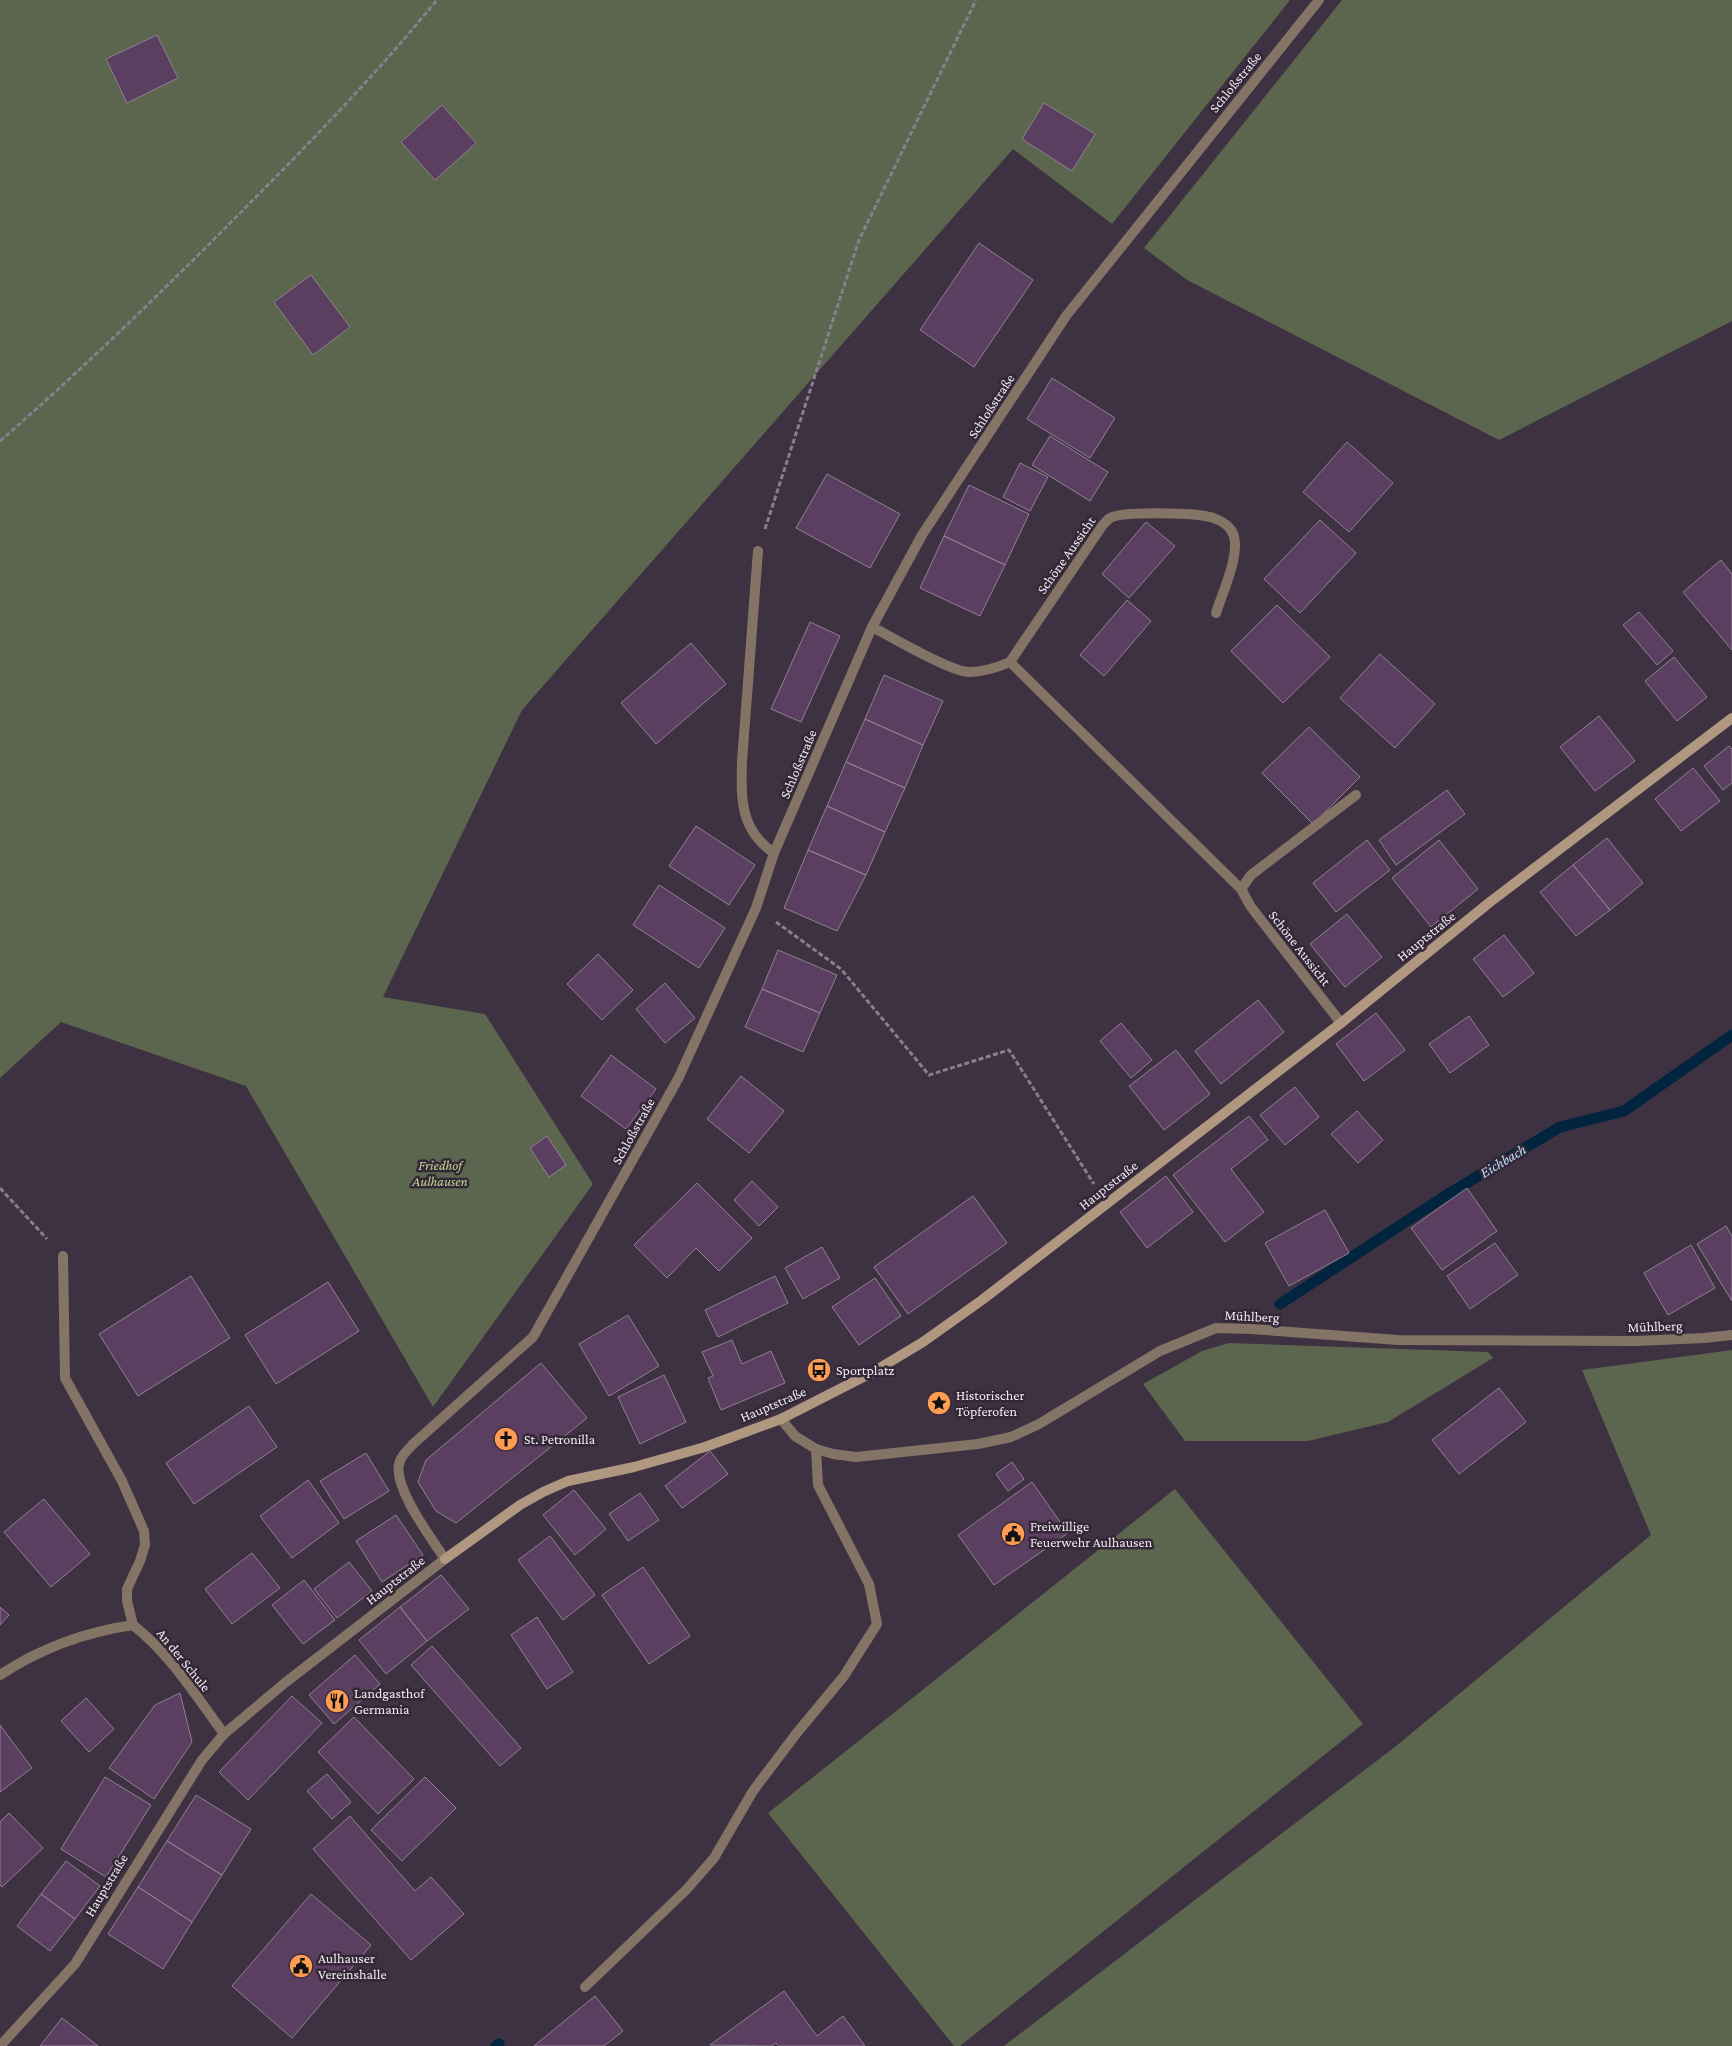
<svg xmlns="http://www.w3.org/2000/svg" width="1732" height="2046" font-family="'Crimson Pro',serif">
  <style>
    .green { fill: #5c654d }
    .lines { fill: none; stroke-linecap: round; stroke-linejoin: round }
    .stream { stroke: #02253f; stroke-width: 11 }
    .building { fill: #5a3f60; stroke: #908193 }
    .path { stroke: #897e8c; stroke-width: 3; stroke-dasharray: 5 2.5; stroke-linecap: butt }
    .service { stroke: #847466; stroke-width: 10 }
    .minor { stroke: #847466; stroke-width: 10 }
    .tertiary { stroke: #847466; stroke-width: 10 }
    .secondary { stroke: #af9780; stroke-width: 10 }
    .labels { text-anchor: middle; stroke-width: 5; stroke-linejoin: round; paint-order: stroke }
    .street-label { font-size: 14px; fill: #f2eaf4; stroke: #342736 }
    .park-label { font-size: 14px; font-style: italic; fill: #bfd794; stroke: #342736 }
    .poi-label { font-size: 14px; fill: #f2eaf4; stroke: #342736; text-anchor: start }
    .water-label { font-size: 15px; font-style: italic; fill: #bbddfc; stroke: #342736 }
  </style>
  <rect width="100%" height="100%" fill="#3e3141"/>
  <!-- green -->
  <path class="green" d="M0,0h1290l-178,224 -99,-75 -491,561 -139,287 102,17 108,170 -160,223 -187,-321 -185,-64 -61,56z
    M1342,0h390v321l-233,119 -312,-160 -43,-32z
    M1229,1343l259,9 5,6 -105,64 -80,19h-123l-42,-57 59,-33z
    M1732,1350v696h-728l392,-300 255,-211 -69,-165z
    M1175,1489l188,235 -403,322h-6l-186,-233z"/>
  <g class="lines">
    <!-- stream -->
    <path class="stream" d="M1280,1304l165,-108 115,-69 64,-16 108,-76
      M496,2046l3,-2"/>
  </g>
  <!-- building -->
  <path class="building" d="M157,35l21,43 -51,25 -21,-44z
    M1044,103l51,31 -23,37 -50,-32z
    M442,105l34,38 -41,37 -34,-38z
    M979,243l54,37 -59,87 -54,-37z
    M311,275l39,52 -37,28 -39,-53z
    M1052,378l63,40 -25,40 -63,-39z
    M1050,436l58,36 -18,29 -58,-36z
    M1347,442l46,41 -44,49 -46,-40z
    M1020,463l28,14 -18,34 -27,-14z
    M827,474l73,40 -30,54 -74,-40z
    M969,485l60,29 -24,51 -61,-29z
    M1320,520l36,33 -56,60 -36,-34z
    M1146,522l29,24 -46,52 -27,-24z
    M944,536l61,29 -25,51 -60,-28z
    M1721,560l11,14v76l-49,-58z
    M1127,600l24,21 -47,55 -24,-21z
    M1277,605l53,52 -47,46 -52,-52z
    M1639,612l34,39 -16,14 -34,-40z
    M810,622l30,14 -39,86 -30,-13z
    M691,643l35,41 -70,60 -35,-41z
    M1380,654l55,50 -40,44 -55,-50z
    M1674,657l33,40 -30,24 -32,-40z
    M884,675l59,26 -20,44 -58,-26z
    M1599,716l36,45 -40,30 -35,-44z
    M865,719l58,26 -18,43 -59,-26z
    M1309,727l51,50 -47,47 -51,-51z
    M1729,746l3,3v34l-9,7 -19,-24z
    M846,762l59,26 -20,44 -58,-26z
    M1693,768l27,33 -39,30 -26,-32z
    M1447,790l18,24 -69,51 -17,-25z
    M827,806l58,26 -19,43 -58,-25z
    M696,826l59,39 -26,40 -60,-39z
    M1607,838l36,45 -33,27 -37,-45z
    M1367,840l23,30 -54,42 -23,-29z
    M1439,840l39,49 -47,38 -39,-49z
    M808,850l58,25 -29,56 -53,-23z
    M1573,865l37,45 -34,26 -36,-44z
    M659,885l66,43 -26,40 -66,-43z
    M1347,914l35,43 -37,30 -35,-43z
    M1504,935l30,38 -31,24 -30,-38z
    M778,950l59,25 -17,38 -58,-24z
    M598,954l35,36 -31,30 -35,-36z
    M665,983l30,35 -30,25 -29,-34z
    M762,989l58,24 -17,39 -58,-25z
    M1258,1000l26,32 -63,52 -26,-33z
    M1376,1013l29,37 -41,31 -28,-37z
    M1469,1016l20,29 -39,28 -21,-29z
    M1121,1023l31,37 -21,18 -31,-37z
    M1176,1050l34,44 -46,36 -35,-44z
    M611,1055l45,34 -30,40 -45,-33z
    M741,1076l43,35 -35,42 -42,-34z
    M1295,1087l24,30 -34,28 -25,-30z
    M1357,1111l26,29 -25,23 -27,-29z
    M1249,1116l19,24 -37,29 33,43 -39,30 -52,-67z
    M547,1136l19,29 -17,12 -19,-29z
    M1166,1176l27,36 -46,36 -27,-36z
    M752,1181l26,26 -19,19 -25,-26z
    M697,1183l55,55 -33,33 -23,-23 -29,30 -33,-33z
    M1467,1188l30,43 -55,39 -31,-42z
    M973,1196l34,47 -99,71 -34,-47z
    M1325,1210l24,43 -60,33 -24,-43z
    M1726,1226l6,10v65l-35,-57z
    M1495,1243l23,32 -48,34 -23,-33z
    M1691,1245l24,43 -47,27 -24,-42z
    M822,1247l18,31 -37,21 -18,-31z
    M191,1276l39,62 -92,58 -39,-62z
    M775,1276l13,27 -70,34 -13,-27z
    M875,1278l26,38 -42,29 -27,-38z
    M328,1282l31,49 -83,53 -31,-49z
    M628,1315l31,51 -50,30 -30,-52z
    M732,1340l10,24 29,-13 14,32 -64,27 -13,-32 5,-2 -11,-24z
    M541,1363l46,55 -131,105 -20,-12 -18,-29 8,-22z
    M664,1375l22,47 -46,22 -22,-47z
    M1499,1388l27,34 -67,52 -27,-34z
    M249,1406l28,41 -83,57 -28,-41z
    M710,1451l18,23 -46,34 -17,-22z
    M366,1453l23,38 -45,28 -24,-38z
    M1012,1462l12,17 -16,12 -12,-17z
    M308,1480l31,43 -47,35 -32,-42z
    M1032,1482l36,51 -74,52 -36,-50z
    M574,1490l32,39 -31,26 -32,-40z
    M640,1493l19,27 -31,21 -19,-27z
    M44,1499l46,55 -39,33 -47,-55z
    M396,1515l27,40 -41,27 -26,-41z
    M550,1536l45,59 -32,25 -45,-60z
    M252,1553l28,35 -48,36 -27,-35z
    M349,1562l23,29 -35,27 -23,-29z
    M643,1567l47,69 -41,28 -47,-69z
    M441,1575l28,34 -42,32 -27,-34z
    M304,1580l31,40 -32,24 -31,-39z
    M0,1607l9,8 -9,10z
    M400,1607l27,34 -41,33 -27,-34z
    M537,1617l36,55 -26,17 -36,-54z
    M432,1646l89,102 -21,18 -89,-101z
    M355,1655l25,29 -46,40 -25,-29z
    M180,1693l12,49 -38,57 -45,-31 46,-63z
    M292,1696l30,27 -74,77 -29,-28z
    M86,1698l28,31 -25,23 -28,-31z
    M354,1717l60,62 -36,35 -60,-62z
    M0,1725l32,43 -32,24z
    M327,1774l24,28 -19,17 -25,-28z
    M105,1777l46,28 -45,72 -45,-28z
    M425,1777l31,31 -54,53 -31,-31z
    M196,1795l55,34 -29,46 -55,-34z
    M9,1813l34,35 -41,39 -2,-2v-63z
    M350,1816l65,75 16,-14 33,37 -53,46 -98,-111z
    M167,1841l55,34 -30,47 -54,-35z
    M66,1861l34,25 -25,33 -34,-25z
    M138,1887l54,35 -29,47 -55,-35z
    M41,1894l34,25 -25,32 -33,-25z
    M311,1894l60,51 -79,93 -60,-52z
    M784,1991l33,45 26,-20 22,30h-86l-3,-3 -4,3 -62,-1z
    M595,1996l28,35 -19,15h-70z
    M62,2018l36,28h-58z"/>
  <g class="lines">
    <!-- path -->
    <path class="path" d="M0,441c85,-74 165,-152 244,-232 67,-67 133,-136 193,-209
      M765,529l94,-289 117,-240
      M776,922l65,47 88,106 80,-25 85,134
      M0,1188l47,51"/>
    <!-- service -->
    <path class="service" d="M63,1256l2,122 57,103 22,50 1,14 -5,16 -13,28v12l6,24
      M585,1987l101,-97 28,-32 39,-67 43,-57 48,-58 33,-52 -8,-40 -51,-99 -2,-36"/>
    <!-- minor -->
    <path class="minor" d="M758,551l-16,210c-1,38 -2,69 32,92
      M872,627c20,10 77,44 97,45 15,0 27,-4 41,-10l92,-136c2,-2 5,-6 8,-8 12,-7 79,-5 95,-2 8,1 21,6 26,14 13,18 -9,63 -15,83
      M1010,662l231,227
      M1341,1023l-90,-116 -10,-18 10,-14 105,-80
      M781,1419l14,17 21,13 17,5 23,3 122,-13 33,-7 28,-13 121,-73 56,-23 35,1 147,11 239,1 67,-3 28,-3
      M0,1675c41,-27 85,-43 133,-50 38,30 63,71 91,109"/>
    <!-- tertiary -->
    <path class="tertiary" d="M0,2046l75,-82 127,-204 22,-26 62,-52 159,-123c-13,-20 -55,-75 -45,-98 2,-6 8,-11 12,-16l121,-108 145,-258 78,-171 18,-55 98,-226 50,-92 144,-219 253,-316"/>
    <!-- secondary -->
    <path class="secondary" d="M445,1559l75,-54 23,-13 25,-11 66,-14 71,-20 76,-28 92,-47 50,-30 59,-42 359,-277 149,-121 242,-184"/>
  </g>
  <!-- icons -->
  <defs>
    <g id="bus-disc" transform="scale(1.25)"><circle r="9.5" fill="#fc9d53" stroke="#342736"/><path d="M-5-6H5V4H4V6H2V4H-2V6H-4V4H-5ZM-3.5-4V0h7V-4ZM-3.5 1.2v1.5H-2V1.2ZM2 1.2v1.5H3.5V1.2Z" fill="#111"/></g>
    <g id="sight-disc" transform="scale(1.25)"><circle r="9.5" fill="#fc9d53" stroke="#342736"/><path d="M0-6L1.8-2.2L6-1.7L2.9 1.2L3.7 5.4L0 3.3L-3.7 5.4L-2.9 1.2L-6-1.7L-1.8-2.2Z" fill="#111"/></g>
    <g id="church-disc" transform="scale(1.25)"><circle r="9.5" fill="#fc9d53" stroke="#342736"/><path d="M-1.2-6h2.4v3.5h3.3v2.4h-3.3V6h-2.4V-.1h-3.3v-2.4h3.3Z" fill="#111"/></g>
    <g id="civic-disc" transform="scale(1.25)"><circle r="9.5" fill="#fc9d53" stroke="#342736"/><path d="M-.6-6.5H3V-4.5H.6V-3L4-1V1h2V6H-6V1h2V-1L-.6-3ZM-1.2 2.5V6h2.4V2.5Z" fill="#111"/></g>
    <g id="restaurant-disc" transform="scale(1.25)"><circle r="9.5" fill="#fc9d53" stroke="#342736"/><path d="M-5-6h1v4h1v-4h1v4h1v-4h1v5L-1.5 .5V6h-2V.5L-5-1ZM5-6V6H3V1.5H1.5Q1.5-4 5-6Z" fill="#111"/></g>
  </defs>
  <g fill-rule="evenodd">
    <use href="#bus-disc" x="819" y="1370"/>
    <use href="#sight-disc" x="939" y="1403"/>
    <use href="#church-disc" x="506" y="1439"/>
    <use href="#civic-disc" x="1013" y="1534"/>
    <use href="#restaurant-disc" x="337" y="1701"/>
    <use href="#civic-disc" x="301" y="1966"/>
  </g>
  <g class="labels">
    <!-- street labels -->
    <g class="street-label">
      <text transform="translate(1235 82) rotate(-51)" y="5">Schloßstraße</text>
      <text transform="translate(991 406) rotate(-57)" y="5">Schloßstraße</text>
      <text transform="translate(1066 555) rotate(-55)" y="5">Schöne Aussicht</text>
      <text transform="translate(798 764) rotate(-67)" y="5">Schloßstraße</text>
      <text transform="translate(1426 936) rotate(-39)" y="5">Hauptstraße</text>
      <text transform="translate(1300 948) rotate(52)" y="5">Schöne Aussicht</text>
      <text transform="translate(633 1131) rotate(-61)" y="5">Schloßstraße</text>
      <text transform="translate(1108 1185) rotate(-38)" y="5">Hauptstraße</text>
      <text transform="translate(1252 1316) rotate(3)" y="5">Mühlberg</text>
      <text transform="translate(1655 1326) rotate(-2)" y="5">Mühlberg</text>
      <text transform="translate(773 1404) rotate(-23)" y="5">Hauptstraße</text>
      <text transform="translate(395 1580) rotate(-38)" y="5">Hauptstraße</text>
      <text transform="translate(184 1660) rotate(51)" y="5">An der Schule</text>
      <text transform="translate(106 1885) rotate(-59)" y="5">Hauptstraße</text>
    </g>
    <!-- park labels -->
    <g class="park-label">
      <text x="440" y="1170">Friedhof<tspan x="440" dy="16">Aulhausen</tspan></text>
    </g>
    <!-- poi labels -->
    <g class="poi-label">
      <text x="836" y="1375">Sportplatz</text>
      <text x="956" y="1400">Historischer<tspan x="956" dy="16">Töpferofen</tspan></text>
      <text x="524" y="1444">St. Petronilla</text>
      <text x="1030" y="1531">Freiwillige<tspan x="1030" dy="16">Feuerwehr Aulhausen</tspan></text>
      <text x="354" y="1698">Landgasthof<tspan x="354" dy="16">Germania</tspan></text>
      <text x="318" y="1963">Aulhauser<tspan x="318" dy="16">Vereinshalle</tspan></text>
    </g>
    <!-- water labels -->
    <g class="water-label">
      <text transform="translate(1503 1161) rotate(-31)" y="5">Eichbach</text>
    </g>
  </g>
</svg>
